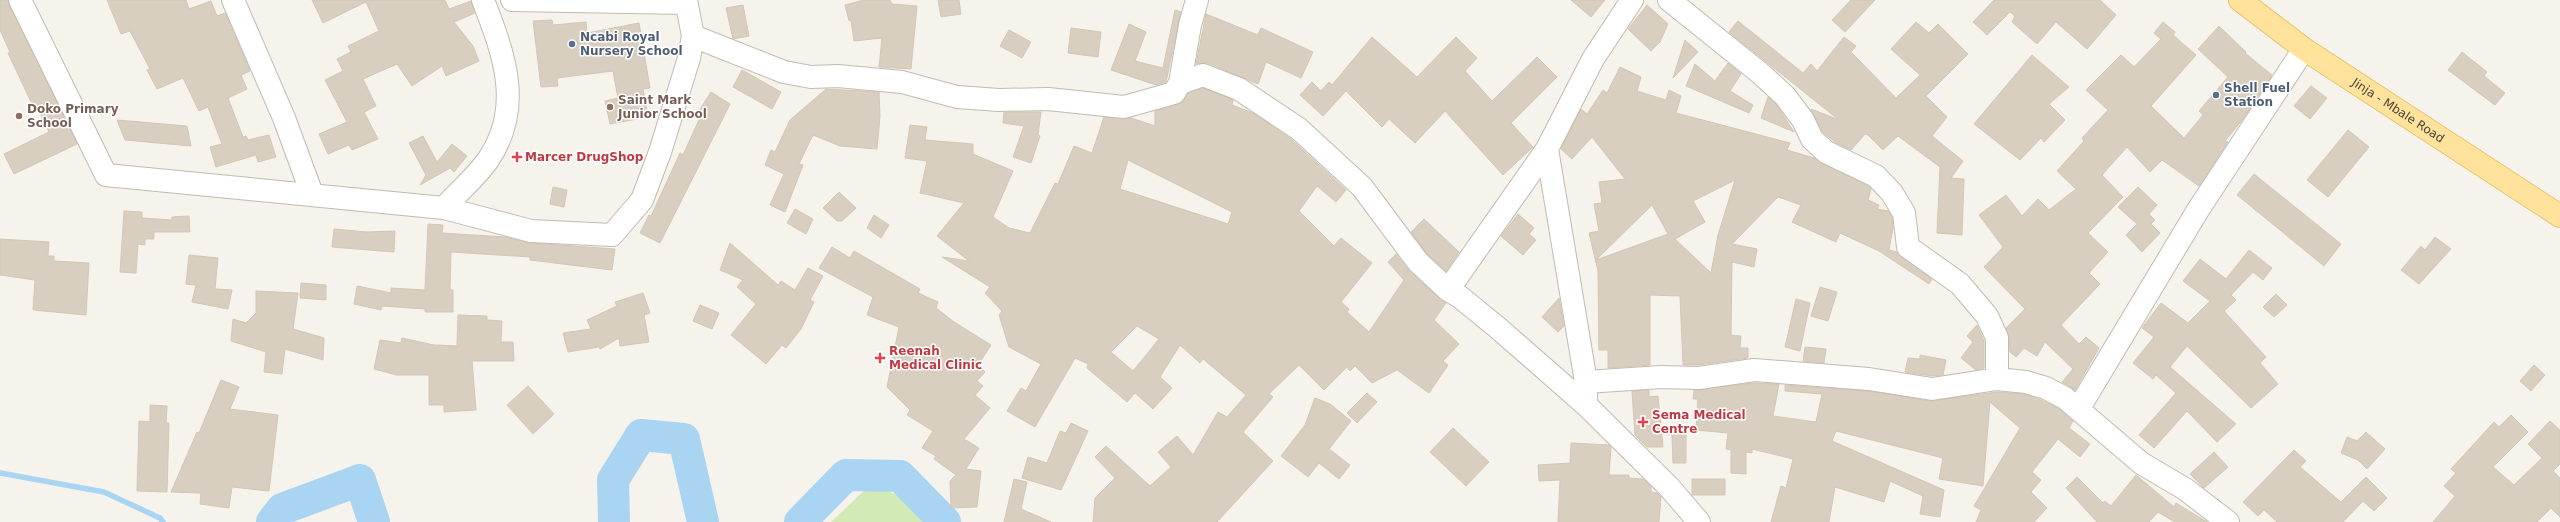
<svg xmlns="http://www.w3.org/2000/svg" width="2560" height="522" font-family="'DejaVu Sans',sans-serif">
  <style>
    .green { fill: #d2eab5 }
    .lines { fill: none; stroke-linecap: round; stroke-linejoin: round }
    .stream { stroke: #a9d4f2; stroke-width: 5.5 }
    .river { stroke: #a9d4f2; stroke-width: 32 }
    .building { fill: #d8cfc1; stroke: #d3c7b4; fill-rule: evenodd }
    .minor-casing { stroke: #c2bbae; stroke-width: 24 }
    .major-casing { stroke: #e6c16a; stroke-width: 24 }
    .minor { stroke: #fff; stroke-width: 22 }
    .major { stroke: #ffe39c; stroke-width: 22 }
    .service-dot { fill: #5c6f8a; stroke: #fff; stroke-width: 1.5 }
    .education-dot { fill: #8d6e63; stroke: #fff; stroke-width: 1.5 }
    .health-dot { fill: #e0444e; stroke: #fff; stroke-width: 1.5 }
    .labels { text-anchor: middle; stroke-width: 3; stroke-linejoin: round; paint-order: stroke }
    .service-label { font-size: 12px; font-weight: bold; fill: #4e5e75; stroke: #fff; text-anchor: start }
    .education-label { font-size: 12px; font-weight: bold; fill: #785e54; stroke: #fff; text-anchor: start }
    .street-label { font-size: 12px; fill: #4b4439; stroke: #fff }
    .health-label { font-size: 12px; font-weight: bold; fill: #be3a42; stroke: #fff; text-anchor: start }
  </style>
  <rect width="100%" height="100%" fill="#f6f3ec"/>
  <!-- green -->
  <path class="green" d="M869,486l40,12 22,24h-100z"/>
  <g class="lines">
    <!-- stream -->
    <path class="stream" d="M0,473l104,19 56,26 3,4"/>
    <!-- river -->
    <path class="river" d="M272,522l10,-13 78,-29 14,42
      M614,522l-1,-42 28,-45 43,4 19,83
      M800,522l46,-47 54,1 45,46"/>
  </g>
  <!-- building -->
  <path class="building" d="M0,0h8l69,144 -63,30 -10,-20 45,-22 -14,-30 -3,2 -24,-51 2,-1 -10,-22z
    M107,0h79l3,9 22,-8 6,15 8,-3 25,58 -9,4 6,14 -19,9 15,39 3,-1 2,4 21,-5 7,22 -18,5 -2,-7 -40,12 -6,-20 12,-3 -14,-37 -9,4 -16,-33 -26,11 -10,-19 3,-1 -20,-38 -9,3z
    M312,0h133l4,9 22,-8 4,12 -21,9 19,24 6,15 -33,15 -4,-10 -30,20 -15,-22 -34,15 13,27 -12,6 14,27 -26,11 -3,-5 -21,9 -9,-20 28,-12 -22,-42 18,-9 -6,-12 14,-7 -3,-6 31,-15 -13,-29 -43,21z
    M864,0h26l2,4 25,2 -6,63 -32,-2 3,-29 -28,3 -3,-21 -2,1 -4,-16z
    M938,0h21l2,14 -20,3z
    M1571,0h34l-14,17z
    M1851,0h24l-30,32 -13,-12z
    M1994,0h106l16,15 -29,34 -31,-27 -19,22 -25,-22 3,-6 -5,-4 -23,23 -14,-13z
    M743,5l6,31 -16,3 -7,-31z
    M1647,5l21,19 -8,18 -9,9 -23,-22z
    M1175,10l6,2 -15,70 -10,3 -45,-15 18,-46 17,8 -11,29 28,7z
    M1206,14l52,21 3,-7 52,24 -12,26 -35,-16 -8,22 -50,-21 -12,1z
    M552,20l1,5 33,-3 1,11 52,-10 11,65 -7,1 5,28 -38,7 -5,-23 13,-3 -5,-27 -56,7 1,8 -17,1 -8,-66z
    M1738,21l65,52 8,-9 6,7 27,-34 12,9 -5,6 45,46 24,-23 -29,-26 25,-27 13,11 9,-9 30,30 -42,42 21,21 -15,19 31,25 -12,17 13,1 -2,56 -25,-2 3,-66 -42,-31 -15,14 -15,-15 -3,-1 -14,16 -15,-7 -14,-12 -11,-22 28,11 -110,-88z
    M2163,22l12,10 -2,3 23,20 -45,51 33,32 19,-23 -4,-4 29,-34 -30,-28 21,-23 27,26 -1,1 27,22 -29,44 -18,22 3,1 -29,44 -37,-26 -12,12 -23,-25 -25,28 21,22 -35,36 20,19 -19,21 11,11 -39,41 18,19 7,-7 13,11 -24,42 -13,-8 11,-13 -28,-27 -8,14 -13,-8 -8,9 -6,-5 -1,-14 -3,-10 19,-19 -41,-42 19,-20 -24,-32 27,-20 16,21 16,-17 11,11 27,-21 -19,-18 27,-30 -2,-3 26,-28 -22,-20 35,-35 13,12 27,-28 -7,-6z
    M1071,28l30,4 -3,25 -30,-4z
    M1009,30l22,12 -9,16 -22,-12z
    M1372,37l45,40 39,-40 21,21 -12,13 27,30 45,-44 20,20 -46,46 22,24 -30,28 -58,-64 -30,32 -26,-24 -7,8 -36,-36 -23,25 -23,-21 12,-13 9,9 8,-9 3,3z
    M1685,40l13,12 -25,26z
    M2462,52l25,20 -3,4 21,17 -10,12 -47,-35z
    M2032,55l37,32 -20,17 16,16 -21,22 -3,-4 -21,22 -46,-36z
    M1728,63l13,11 -11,17 23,14 -4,8 -63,-27 9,-22 20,17z
    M1620,67l21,10 -4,14 29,9 3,-10 12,6 -5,17 114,30 -3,7 27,8 54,28 3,3 -3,11 11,5 -2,4 11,2 4,6 1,11 -4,22 8,2 35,27 -3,5 -50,-33 -39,-18 -4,9 -44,-20 9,-17 -23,-8 -46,47 25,5 -3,18 -22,-5 -1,73 10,1 -1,12h8v10l-50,7h-15l-3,-69 -30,-1v70l-42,3v-18h-9l-1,-79 -9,-38 10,-2 -5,-27 8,-1 -3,-21 26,-3 -33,-42 -20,22 -11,-10 20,-40 6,5 16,-24 4,3zM1735,180l-17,55 -7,38 -36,-34 30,-17 -12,-21zM1652,205l16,29 -72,26z
    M742,70l39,22 -9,17 -39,-22z
    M2311,86l16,12 -17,21 -16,-13z
    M1203,88l30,12 -1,5 21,8 38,26 55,51 -10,12 -19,-16 -18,25 35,35 7,-8 31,25 -31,39 8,7 -2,3 22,20 35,-52 -16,-18 8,-8 13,17 37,32 -12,17 25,24 -16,17 5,4 -19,28 -32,-23 -25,13 -17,-17 -5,5 -3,-4 -23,23 -25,-25 -30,29 4,3 -30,35 30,29 -56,61h-124l2,-24 20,-20 -20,-21 11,-11 44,40 21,-19 -13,-15 19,-16 16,19 25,-43 9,5 19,-22 -43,-36 -3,4 -20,-18 -20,32 12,11 -19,21 -18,-16 -8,9 -40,-34 1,-4 -13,-6 -40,69 -28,-16 14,-23 5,3 15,-27 -32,-17 -10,-32 3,-4 -17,-18 5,-6 -48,-30 27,4 -32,-25 27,-33 -44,-10 7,-32 -22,-3 5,-33 17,2 -2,13 48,4v10l40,17 -20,46 16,11 21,5 25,-50 3,1 16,-38 18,7 12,-36 27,1 24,8v-15l22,-6 11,-12zM1128,160l104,52 -4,12 -108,-35zM1137,326l22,13 -26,32 -22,-19z
    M826,89l53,3 1,24 -3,33 -37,-3 -27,-11 -14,29 4,1 -18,47 -15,-7 14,-31 -19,-9 6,-15 4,2 15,-32z
    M711,92l19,12 -70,139 -20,-10 9,-18 2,1 29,-63 3,2 20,-44 -3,-2z
    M1768,97l8,7 18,28 -33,-14z
    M1004,112h37l-3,23 2,1 -9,27 -18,-6 11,-31 -21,-3z
    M117,120l70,6 4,20 -66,-6z
    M2348,130l21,17 -41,50 -21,-17z
    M423,136l14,26 15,-18 15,12 -13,16 -4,-4 -30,17 6,-10 -17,-32z
    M2254,174l87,70 -17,22 -87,-71z
    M553,187l14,3 -3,17 -14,-3z
    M2138,187l19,18 -8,9 6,6 -4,4 9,9 -18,19 -16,-17 11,-11 -19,-17z
    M839,192l17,16 -14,13h-5l-14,-13z
    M795,209l18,10 -7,15 -19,-11z
    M124,211l18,1v6l30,2v-3l17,-1 1,16h-36v7h-9v6l-7,-1 -2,29 -16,-1z
    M1518,214l16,14 -5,6 7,6 -13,15 -22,-19z
    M874,215l15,10 -8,13 -14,-10z
    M1424,219l35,33 -13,19 -19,-17 -16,-22z
    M428,224l15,1 -1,8 63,4 25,6 85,6 -3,21 -82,-10v-3l-79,-5 -1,38h3v22h-28v-3l-43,-3 -1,4 -27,-6 3,-18 34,7v-5l34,2z
    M334,229l33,3 28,-1 -1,21 -62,-5z
    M2435,237l16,12 -32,35 -18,-14 20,-24 4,4z
    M0,239l49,3 -1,14h6v5l35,2 -3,52 -53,-5 2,-30 -35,-5z
    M730,243l48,42 3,-4 14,9 13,-22 15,8 -13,24 4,2 -13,27 -15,19 -4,-3 -16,19 -35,-29 25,-31 -19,-17 6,-7 -23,-10z
    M832,247l18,11 4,-7 66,38 -2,4 20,9 -2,6 18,14 37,23 -13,20 7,7 -8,9 6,5 -8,9 15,13 -26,31 15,9 -13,21 15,2 -4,36 -26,1 -1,-27 6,-6 -22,-16 2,-3 -14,-8 11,-17 -26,-16 3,-5 -23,-23 12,-60 -32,-12 6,-18 -54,-29z
    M2249,250l23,18 -9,12 -10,-8 -22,23 5,5 -12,11 42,46 -6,6 18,21 -27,24 -64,-62 -17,21 66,57 -19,18 -30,-31 -33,37 -15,-13 37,-42 -20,-18 -3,4 -20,-16 21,-26 -12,-9 19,-25 27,20 22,-22 -27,-20 17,-22 26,20z
    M189,255l29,3 -3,31 17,1 -4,19 -36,-7 4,-17 -10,-1z
    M301,283l25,2v15l-26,-2z
    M1820,287l17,5 -9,29 -17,-5z
    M256,291l42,2 -5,36 31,9 -1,22 -38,-11 -3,25 -18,-2 2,-20 -35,-11 2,-22 13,4 10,-10z
    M643,293l7,20 -6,2 5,27 -29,4 -1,-8 -19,11 -1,-2 -31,5 -5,-19 28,-4 -4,-9 30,-14 -2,-4z
    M2276,294l11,11 -13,12 -11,-10z
    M1559,298l5,28 -6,6 -16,-15z
    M1796,299l14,4 -10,48 -15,-4z
    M700,305l19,8 -7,16 -19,-8z
    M458,315l29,1v4l15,1 -1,21h12l1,19h-42l4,49 -32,2v-7h-15v-30h-32l-23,-6 6,-29 21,3 1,-5 32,7 23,1z
    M1977,325l7,16v27l-8,2 -15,-12 12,-16 -6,-6z
    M1805,347l21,2 -2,14 -21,-2z
    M1920,355l26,5 -3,15 -11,1 -27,-4 3,-14 12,1z
    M2534,365l11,10 -14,16 -11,-10z
    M221,380l18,7 -9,22 48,6 -9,76 -37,-4 -3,21 -29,-4 1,-11 -30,-1 26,-60 2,1z
    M1754,383l25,1 -6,32 43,6 6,-28 -37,-3v-6l83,6 62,10 67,-9 27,2 17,6 17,8 15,13 -4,7 21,16 -10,13 -22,-18 -26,33 9,8 -10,12 16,16 -13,14h-58l5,-12 -7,-4 46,-78 -30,-26 -7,84 -44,-7 4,-21 -107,-27 -4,10 112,49 -4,27 -20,-3 3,-18 -33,-15 -6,21 -49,-15 -6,35h-58l10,-36 5,2 7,-29 -41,-10v4l-6,-1v22l-15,-1v-23l-5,-1 2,-16 -32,-3 2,-31h-5l1,-9z
    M528,386l26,28 -21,20 -26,-29z
    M1649,390v7l9,-1 5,51h-16l-12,-12 -3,-44z
    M1367,393l10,9 -20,21 -10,-10z
    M1315,398l15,6 21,17 -22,28 21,16 -11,14 -20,-16 -11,14 -27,-21 24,-31z
    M150,405l17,1 -1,17h3l-2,69 -30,-1 2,-70 11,1z
    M2511,415l17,17 -35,35 21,18 28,-27 -14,-14 22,-23 10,9v34l-7,7 7,7v39l-9,-9 -14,14h-104l22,-26 -11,-10 12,-13 -5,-4 43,-47 5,5z
    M1071,423l17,8 -27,59 -39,-12 6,-21 19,6 13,-32 6,2z
    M1453,428l36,34 -23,24 -36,-34z
    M2366,432l19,17 -18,20 -9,-9 -17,-7 6,-16 10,4z
    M1672,435h14v28h-13z
    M1571,443l38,2 2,2 -2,28h20v3l14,1 8,8v5l6,1 4,4 -2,25h-101l2,-42 -21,1 -1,-16 32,-2z
    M2294,450l12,11 -6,6 41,35 25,-25 21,21 -13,13 -11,-10 -20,21h-66l-13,-12 -6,6 -15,-14z
    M2214,452l14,15 -24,21 -14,-14z
    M2136,475l38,32 2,-4 31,19h-32l-17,-10 -9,10h-52l-31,-34 11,-11 26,26 2,-2 6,5z
    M1014,479l13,3 -6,27 30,13h-47z
    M1692,479h33v16h-33z"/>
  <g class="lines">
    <!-- minor casing -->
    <g class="minor-casing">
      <path id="minor" d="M20,0l86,175 338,33c14,-16 32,-31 44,-48 36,-53 16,-106 -5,-160
        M233,0l51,118 28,76
        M512,0l174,3
        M1669,0l91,73 25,23 18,24 9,19 14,13 50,24 16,17 12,20 4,34 52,37 27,32 10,22v41
        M693,36l91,36 27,5 27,-1 64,6 55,15 42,3 49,-1 76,8 50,-14 6,-10 23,-8 36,14 60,40 63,58 56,75 30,28 12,7 38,31 88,77 83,82 30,35
        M1180,83l10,-58 7,-25
        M1547,149l39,233v15
        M444,208l87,23 81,4 30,-35 18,-48 29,-94 4,-22 -7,-36
        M1448,290l99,-141 46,-90 39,-59
        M1586,382l75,-5 38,1 55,-8 115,9 63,10 65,-10 29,3 20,6 19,10 76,65 44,26 43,33
        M2079,408l119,-198 106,-161"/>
    </g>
    <!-- major casing -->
    <g class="major-casing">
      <g id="major">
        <path id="s1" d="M2240,0l64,49 256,167"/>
      </g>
    </g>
    <!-- minor -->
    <use href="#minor" class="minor"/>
    <!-- major -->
    <use href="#major" class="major"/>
  </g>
  <!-- markers -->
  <g class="service-dot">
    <circle cx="572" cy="44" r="4"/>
    <circle cx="2216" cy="95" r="4"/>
  </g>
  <g class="education-dot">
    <circle cx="610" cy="107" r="4"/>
    <circle cx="19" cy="116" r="4"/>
  </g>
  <g class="health-dot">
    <path d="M515 151h4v4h4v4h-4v4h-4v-4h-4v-4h4z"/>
    <path d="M878 352h4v4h4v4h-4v4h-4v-4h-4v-4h4z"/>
    <path d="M1641 416h4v4h4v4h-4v4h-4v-4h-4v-4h4z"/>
  </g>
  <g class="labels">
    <!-- service labels -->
    <g class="service-label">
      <text x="580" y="41">Ncabi Royal<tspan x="580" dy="14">Nursery School</tspan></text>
      <text x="2224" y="92">Shell Fuel<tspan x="2224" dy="14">Station</tspan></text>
    </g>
    <!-- education labels -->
    <g class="education-label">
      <text x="618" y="104">Saint Mark<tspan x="618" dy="14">Junior School</tspan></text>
      <text x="27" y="113">Doko Primary<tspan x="27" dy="14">School</tspan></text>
    </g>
    <!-- street labels -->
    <g class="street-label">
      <text dy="4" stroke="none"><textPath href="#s1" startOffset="193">Jinja - Mbale Road</textPath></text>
    </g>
    <!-- health labels -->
    <g class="health-label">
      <text x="525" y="161">Marcer DrugShop</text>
      <text x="889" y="355">Reenah<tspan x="889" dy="14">Medical Clinic</tspan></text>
      <text x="1652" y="419">Sema Medical<tspan x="1652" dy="14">Centre</tspan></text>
    </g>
  </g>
</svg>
